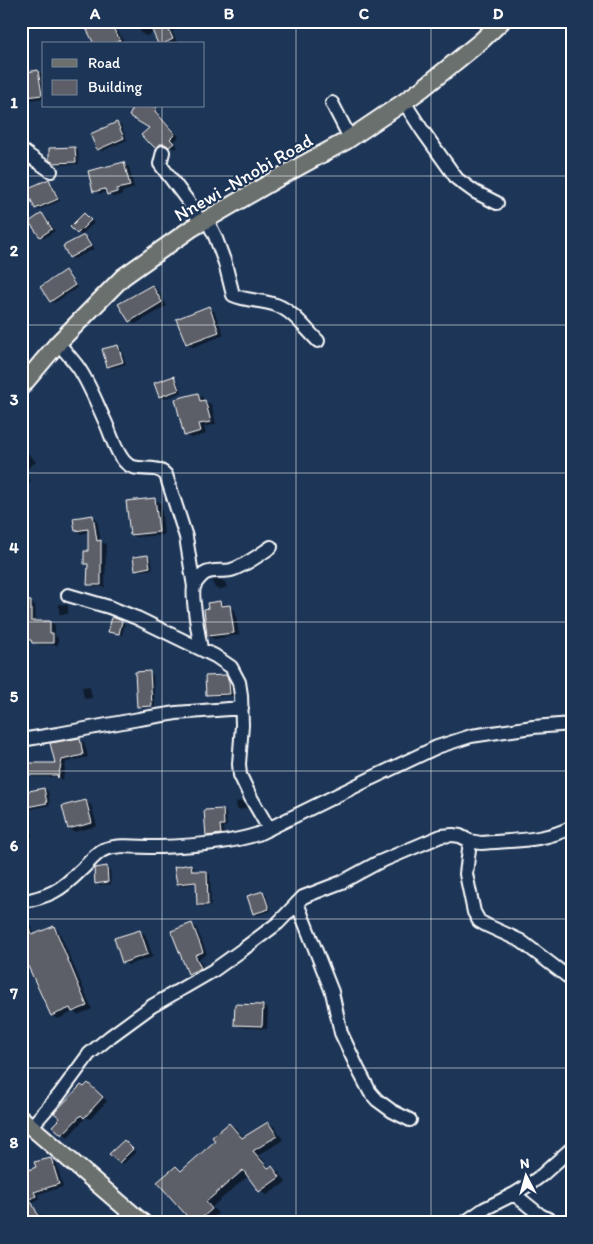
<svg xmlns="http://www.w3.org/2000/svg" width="593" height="1244" font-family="Itim,sans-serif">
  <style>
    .shadow { fill: #0007 }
    .building { fill: #5d5e67; stroke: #fff }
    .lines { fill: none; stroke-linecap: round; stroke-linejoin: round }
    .minor-casing { stroke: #fff; stroke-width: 16 }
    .major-casing { stroke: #fff; stroke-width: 20 }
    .minor { stroke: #1d3557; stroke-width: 12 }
    .major { stroke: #6b706d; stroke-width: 16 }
    .grid { fill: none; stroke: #fff; stroke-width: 1; stroke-opacity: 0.55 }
    .labels { text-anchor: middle; stroke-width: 4.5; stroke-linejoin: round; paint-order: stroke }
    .street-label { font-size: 19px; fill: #fff; stroke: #1d3557 }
    .neatline { fill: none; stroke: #fff; stroke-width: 2 }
    .grid-label { font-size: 16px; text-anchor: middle; font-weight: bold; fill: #fff }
  </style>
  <rect width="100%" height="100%" fill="#1d3557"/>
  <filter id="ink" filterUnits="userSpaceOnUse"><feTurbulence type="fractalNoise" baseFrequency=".02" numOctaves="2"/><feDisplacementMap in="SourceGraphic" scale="10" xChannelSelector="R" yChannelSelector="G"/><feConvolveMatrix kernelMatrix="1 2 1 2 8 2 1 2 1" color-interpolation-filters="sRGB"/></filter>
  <g filter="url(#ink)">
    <!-- shadow -->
    <path class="shadow" d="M105,21h5l3,2 12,20 -29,1 -3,-16z
      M148,21h63l-39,10 5,11 -4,2h-13l-6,-12 -7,4 -5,-2 -4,-7z
      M21,32l4,3v27h-4z
      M21,71h2l4,2 11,-1 5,2 1,24 -23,3z
      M150,106l10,6 -1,2 20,23 -5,5 4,5 -3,2 -5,-3h-5l-4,5 -12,-9 -7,-7 9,-8z
      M117,123l4,2 6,15 -25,11 -4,-2z
      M75,148l3,2 1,14 -20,1 -9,-6z
      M123,163l6,4 5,21 -12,4v3l-9,2 -5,-3 -1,-2 -7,2 -6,-3z
      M49,181l3,2 8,18 -21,9 -3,-2z
      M42,215l4,2 9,14 -11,7 -4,-2z
      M87,217l7,6 -13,12 -3,-2z
      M84,236l4,2 6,11 -20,10 -4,-2 -5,-10z
      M65,272l3,2 9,14 -23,15 -3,-2z
      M152,286l6,4 9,16 -32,18 -6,-3z
      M209,308l5,3 10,24 -31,12 -6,-3z
      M118,346l3,2 5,16 -15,4 -3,-2z
      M174,378l3,2 5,12 -19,7 -3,-2z
      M198,394l5,4 1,3 7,3 5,20 -12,3 2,7 -15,4 -6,-3z
      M21,445l15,17 -13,10 8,9 -10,8z
      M155,500l6,3 3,32 -28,2 -5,-3z
      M92,516l5,3 4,23 5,2 -1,43h-12l-4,-3v-18l-4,-3 4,-10v-21l-8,2 -4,-3z
      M148,556l3,2 2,11 -14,2 -3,-2z
      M221,580l4,2 2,5 -8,3 -4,-2 -3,-7z
      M30,602l5,3 1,17h14l5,3v11l3,2v7h-20l-4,-3h-6l-5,-2z
      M220,602l15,8 4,25 -25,4 -5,-3z
      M59,604l9,1v9h-9z
      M113,619l12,5 -3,11 -12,-4z
      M150,673l3,2 2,32 -13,1 -4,-2z
      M226,676l4,3 2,5 1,12h-23l-3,-2z
      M89,686l1,1 2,11 -7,1 -1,-1 -2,-11z
      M79,740l5,2 4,15 -22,5 -3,18 -4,-3h-26l-5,-3 28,-10z
      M44,789l4,2 2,14 -19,4 -3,-2z
      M86,801l5,4 6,21 -23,6 -5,-3z
      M242,801l5,7 -8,2 -2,-1 -1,-7z
      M223,811l3,2 1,13 -4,1 1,8 -14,2 -3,-2z
      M21,815h7l4,2v20h-11z
      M191,865l3,2 1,5h11l4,2 1,32 -10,1 -3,-2 -1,-22 -16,3 -3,-2z
      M107,868l3,2 1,14 -11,1 -4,-2z
      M262,892l4,2 5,17 -14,4 -3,-2z
      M25,922l6,3 4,10 19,-8 5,4 33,78 -14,6 -5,-3 -15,7 -6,-3 -31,-68z
      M191,924l5,3 11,27 -8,4 6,13 -11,5 -5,-3z
      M139,931l6,3 8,23 -25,8 -5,-3z
      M263,1006l5,3 -1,20 -26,-2 -5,-3z
      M88,1085l5,2 14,14 -17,18 -4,-2 -18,20 -14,-11z
      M268,1123l7,4 8,13 -24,15 11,13 2,-1 6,4 8,11 -19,13 -7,-4 -11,-16 -37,32 6,6 -11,10h-12l-18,-56 6,4 34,-30 12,-16 7,3 8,10z
      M124,1141l12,11 -13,12 -3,-2z
      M51,1159l5,3 7,25 -25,7 2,5 -19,7 16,-38z
      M36,1212l5,3 4,8h-24z"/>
    <!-- building -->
    <path class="building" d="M89,21h20l11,19 -7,4h-19l-7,-14 5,-3z
      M148,21h17l8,18 -10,5h-5z
      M38,70l4,25 -15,2 -1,-12h-5v-12z
      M134,106h23l-2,5 20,23 -5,5 4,4 -5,4 -4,-3h-5l-4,5 -7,-7 -1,1 -7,-8 8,-7 -20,-12z
      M117,122l7,16 -27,12 -7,-16z
      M75,147l1,15 -22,1 -5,-3v-12z
      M124,162l6,24 -13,3v3l-10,3 -2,-6 -12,3 -5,-21z
      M49,179l9,20 -23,10 -9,-20z
      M42,213l10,16 -12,8 -11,-15z
      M84,213l7,7 -14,14 -7,-7z
      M84,235l7,11 -22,12 -6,-12z
      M65,270l10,15 -25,17 -10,-15z
      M152,285l10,17 -33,20 -11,-18z
      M209,306l10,26 -33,12 -10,-25z
      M118,345l5,17 -16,5 -5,-18z
      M174,376l5,14 -20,7 -5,-14z
      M198,393l2,8 5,-1 6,22 -12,2 2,7 -17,5 -9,-37z
      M155,498l4,34 -29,3 -4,-34z
      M93,515l4,26 4,-1v45h-14l1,-21h-4v-13h4v-22l-13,2 -2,-13z
      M148,555l2,12 -15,3 -2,-13z
      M21,600l10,1v20h19v12h3v10h-21l-1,-3h-10z
      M220,601l1,5 9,-1 4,28 -27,3 -3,-27 4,-1 -1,-5z
      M112,617l10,4 -3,13 -11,-2z
      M150,671l2,35 -15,1 -2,-35z
      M226,675l3,6 1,13 -24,1 -1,-19z
      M80,738l3,17 -21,5 -4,18 -1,-3h-30v-12h28l-5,-20z
      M44,788l3,15 -20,4 -3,-15z
      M86,800l6,23 -24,6 -6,-23z
      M223,809l1,16h-4l1,9 -15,2 -2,-26z
      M191,864l1,7h15l1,34h-11l-1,-23 -19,2 -3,-17z
      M107,866l1,16 -13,2 -1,-15 1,-1z
      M263,891l6,18 -16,5 -6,-18z
      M21,912l11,23 22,-9 33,80 -15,6 -2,-4 -19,8 -30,-65z
      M192,923l11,29 -8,3 6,13 -13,6 -17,-43z
      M140,930l8,24 -26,9 -8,-25z
      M235,1004l28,1 -1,21 -28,-1z
      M88,1083l15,14 -19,21 -3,-3 -19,20 -10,-9 8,-8 -6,-5 27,-28 3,2z
      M268,1122l9,14 -24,15 15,17 4,-2 8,11 -21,15 -16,-22 -37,32 6,7 -16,14h-3l-36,-41 19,-16 5,5 34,-30 -3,-4 17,-14 13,15z
      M124,1140l9,9 -14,14 -10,-9z
      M51,1158l8,26 -25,8 2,4 -6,3 12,24h-21v-50l15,-6 -2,-5z"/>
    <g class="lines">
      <!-- minor casing -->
      <g class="minor-casing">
        <path id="minor" d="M404,102l18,28 35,49 18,13 22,11
          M332,103l18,35
          M21,150l30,21
          M163,152l-3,12 30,40 11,19
          M207,220l8,16 10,27 8,32c13,6 29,5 43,10 17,6 29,23 42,36
          M58,343c7,8 14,16 20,24 11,16 18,35 26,52 7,14 10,30 20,42 12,14 30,1 42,14l20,62 8,50
          M68,595l41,12 28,11 78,38 16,11 8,15 2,13 1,30 -3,39 1,11 10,21 19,33
          M201,649c-2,-12 -10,-53 -7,-62 1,-4 7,-11 10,-13 8,-5 18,-2 27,-4 14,-4 28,-15 40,-23
          M21,740l37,-6 81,-15 37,-6 66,-5
          M470,841l-4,33 8,38 5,9 7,4 35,16 51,39
          M21,902c29,-6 39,-11 60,-32 7,-6 13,-15 22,-20 17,-7 39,-2 57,-3 29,-1 71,-4 98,-13l114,-56 65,-31 34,-11 62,-9 39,-3
          M297,903l35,89 9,41 17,36 12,23 7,8 15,11 18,9
          M31,1127l28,-32 30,-41 22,-18 41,-30 62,-36 28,-20 36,-27 25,-26 39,-15 35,-19 64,-27 12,-1 7,1 10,5 11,2c30,-3 63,-1 91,-16
          M514,1194l26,21 16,8
          M464,1223l20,-14 30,-15 13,-8 15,-11 30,-27"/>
      </g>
      <!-- major casing -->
      <g class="major-casing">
        <path id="major" d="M21,387l37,-44 65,-66 69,-49 86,-50 68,-37 58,-39 18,-13 59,-48 21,-20
          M21,1118l122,105"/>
      </g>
      <!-- minor -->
      <use href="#minor" class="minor"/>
      <!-- major -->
      <use href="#major" class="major"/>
    </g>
  </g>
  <!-- grid -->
  <path class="grid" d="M162,21v23M296,21v1202M431,21v1202M162,106v1117M21,176h551M21,325h551M21,473h551M21,622h551M21,771h551M21,919h551M21,1068h551"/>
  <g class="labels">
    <!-- street labels -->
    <g class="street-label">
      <text transform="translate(243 177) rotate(-30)" y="7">Nnewi -Nnobi Road</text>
    </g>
  </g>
  <!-- margin -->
  <rect width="593" height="1244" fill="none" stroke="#1d3557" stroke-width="55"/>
  <!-- legend -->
  <rect x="42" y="42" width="162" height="65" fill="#1d3557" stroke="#77869a"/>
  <rect x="52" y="59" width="25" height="8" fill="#6b706d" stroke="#77869a"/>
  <text x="88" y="68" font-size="15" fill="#ffffff">Road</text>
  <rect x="52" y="80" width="25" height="15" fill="#5d5e67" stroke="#77869a"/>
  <text x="88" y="92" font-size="15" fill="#ffffff">Building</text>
  <!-- north arrow -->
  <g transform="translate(526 1176) rotate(354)" stroke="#1d3557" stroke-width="4" paint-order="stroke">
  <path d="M0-4L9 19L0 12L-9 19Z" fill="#ffffff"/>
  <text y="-8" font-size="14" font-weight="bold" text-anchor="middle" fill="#ffffff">N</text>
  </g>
  <rect x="28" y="28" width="538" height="1188" class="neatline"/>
  <g class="grid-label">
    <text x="95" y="19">A</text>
    <text x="229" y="19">B</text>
    <text x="364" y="19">C</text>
    <text x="498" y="19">D</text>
    <text x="14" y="108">1</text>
    <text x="14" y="256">2</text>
    <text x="14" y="405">3</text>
    <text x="14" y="553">4</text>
    <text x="14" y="702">5</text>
    <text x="14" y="851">6</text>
    <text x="14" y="999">7</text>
    <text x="14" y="1148">8</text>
  </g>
</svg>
